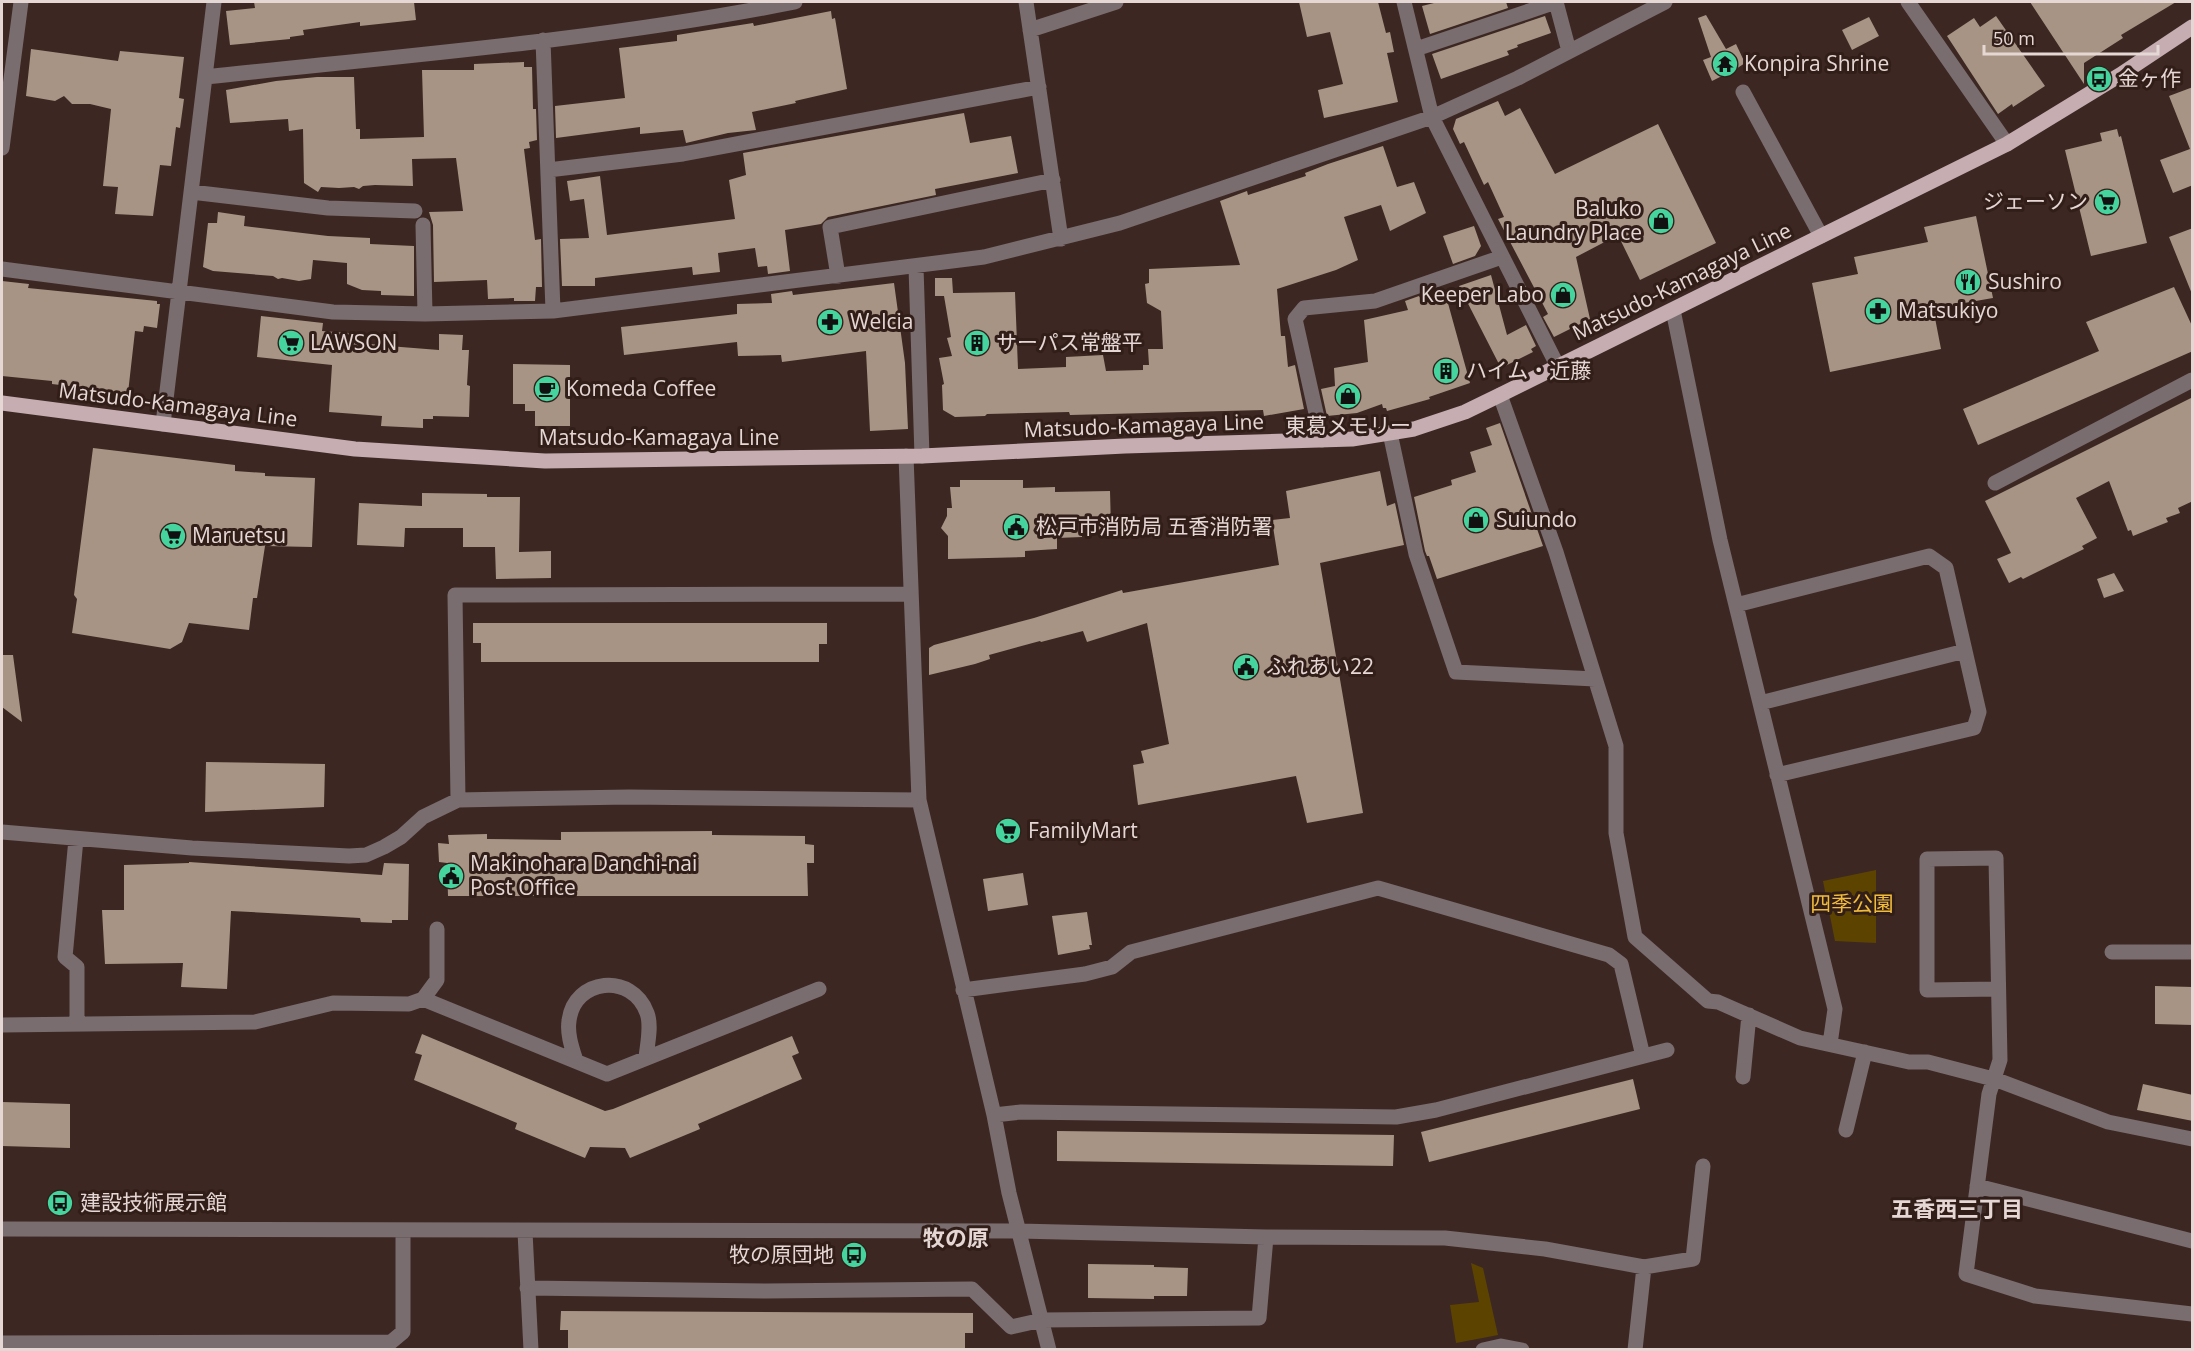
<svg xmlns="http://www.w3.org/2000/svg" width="2194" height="1351" font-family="'Open Sans','Noto Sans JP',sans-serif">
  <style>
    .green { fill: #5c4400 }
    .building { fill: #a89484 }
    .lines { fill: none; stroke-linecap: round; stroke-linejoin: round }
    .minor { stroke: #796d6f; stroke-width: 15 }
    .major { stroke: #c5adb1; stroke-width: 15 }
    .labels { text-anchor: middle; stroke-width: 6; stroke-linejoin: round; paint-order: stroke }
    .poi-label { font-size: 21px; fill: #e5d7d4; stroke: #321e19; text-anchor: start }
    .street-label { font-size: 21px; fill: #e5d7d4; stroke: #321e19 }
    .park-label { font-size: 21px; fill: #f1bc39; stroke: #321e19 }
    .neighbourhood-label { font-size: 22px; font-weight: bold; fill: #e5d7d4; stroke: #321e19 }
  </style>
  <rect width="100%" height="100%" fill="#3d2723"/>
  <!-- green -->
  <path class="green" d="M1876,870v73l-41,-2 -12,-60z
    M1471,1263l12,5 15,67 -42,8 -6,-38 29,-3z"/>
  <!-- building -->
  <path class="building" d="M254,2h160l2,18 -56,6v-4l-57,8 1,5 -14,2v2l-60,6 -4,-34 29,-3z
    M1299,2h79l8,31 4,-1 4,20 -7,1 11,49 -74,16 -6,-28 25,-6 -13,-52 -23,5z
    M1438,2h68l2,6 -78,26 -8,-28z
    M2030,2h146l-55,33 2,3 -39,25v21z
    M831,11l1,8 3,-1 12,71 -52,12 1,2 -44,9 4,18 -28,3 -42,10 -3,-13 -43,4v-7l-84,11 -1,-32 70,-8 -6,-50 58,-7v-6l76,-12 1,3z
    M1706,15l20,34 10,-5 9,19 -21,14v-2l-12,6 -9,-21 8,-3 -13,-39z
    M1545,16l6,17 -34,12 1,2 -11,4 2,4 -68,24 -9,-25z
    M1996,16l49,70 -32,21 -1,-3 -14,10 -51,-78 27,-18 6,9z
    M1869,17l10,19 -27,14 -10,-20z
    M31,49l87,12 2,-10 64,6 -5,41 5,1 -4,29 -4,-1 -5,39 -11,-1 -7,51 -38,-2 3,-27 -15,-1 8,-77 -21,-5h-18l-8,-8 -9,5 -29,-5z
    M524,62v5h8l1,42h3l1,31 -8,2 1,6 -6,1 11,91 6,-1 1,48h-6l-1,14h-21v-3l-26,1 -1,-19 -53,2 -1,-57 -4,-13 34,-1 -7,-53 -44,1 1,27 -38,-1 -12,1 -4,3 -5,-2 -15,1 -18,-1 -3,5 -14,-9 -1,-54 -14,2 -1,-12 -58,4 -4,-33 50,-9 41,-4h37l2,52h4v10l64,-2 -2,-67h52v-6z
    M2193,87v98l-20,8 -13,-33 30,-11 -21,-53z
    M1498,101l7,15 15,-8 35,66 103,-50 58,119 -76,37 -22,-45 -42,22 14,62 -36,18 -11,-20 5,-3 -50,-95 6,-2 -16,-35 -4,3 -20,-43 -4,2 -7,-15 3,-10z
    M964,113l6,30 41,-7 7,37 -83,16 1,6 -108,22 -7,7 -36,6 5,41 -22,3 -1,-8 -9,1 -3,-19 -37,5 2,19 -27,3 -1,-8 -97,11v8h-33l-2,-47 29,-1 -5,-39 -14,2 -3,-20 33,-5 7,59 128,-16 -6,-39 17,-5 -3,-22z
    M2117,129l2,8 2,-1 26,107 -56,13 -26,-106 37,-9 -2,-8z
    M1383,146l14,41 17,-5 12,31 -36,18 -9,-26 -37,12 14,43 -22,10 -59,19 4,47h4l3,31 7,-2 9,44 -40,7 -1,-6 -193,5 -1,-3 -82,2 -2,2 -30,1 -12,-7 -1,-25 2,-1 -5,-26 13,-2 -5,-18 4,-1 -7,-41h-9v-18h17l1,15 62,-1 3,77 48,-2v-10l37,-2 3,16 37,-1v-5h6l-1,-16h15l-2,-38 -14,-8 -2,-19 4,-1v-14l91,-4 -20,-64 27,-10 1,4 58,-19 -1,-3 23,-9z
    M218,212l27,4 -1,10 84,10 42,2v6l44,2v50l-33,-1v-4l-19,-1 -15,-6v-21l-34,-3 -2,19 -12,2 -17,-3 -4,1 -5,-3 -60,-5 -10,-4 5,-44h9z
    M1976,216l17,82 -29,5 2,8 -31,7 6,31 -111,23 -18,-89 46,-9 -4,-17 74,-15 -4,-15z
    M1474,226l7,20 -6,10 -22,8 -10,-28z
    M2193,228v66h-1l-23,-57z
    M1491,275l16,60 19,-10 10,21 -5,3 2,3 -32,16 -42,-82z
    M2,281l27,3 -1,4 129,13v3h3l-3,24 -13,-2 -1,6 -8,-1 -7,62 -76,-9v-3l-50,-5z
    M894,283l11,80 3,66 -38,2 -4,-80 -84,11 -1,-7 -43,1 -1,-14 -113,13 -3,-28 116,-13v-10l35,-1 -1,-9 21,-3 1,4z
    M2174,287l19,41v23l-215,94 -15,-36 136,-58 -13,-29z
    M1419,296l4,7 23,-7 24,87 -41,14 1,2 -43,12 -1,-3h-3l-1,-4 -25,9 -30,3 -6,-27 14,-3 -1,-18 34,-6 -4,-42 44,-10 -3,-9z
    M261,316l62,7 -1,8 27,2v9l52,5 38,3v-16l24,1 -1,15h7l-2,35 3,1 -1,31 -36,-1v3h-10v9l-42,-2 1,-10 -53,-4 3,-47 -75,-8z
    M513,364l57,1v61h-35v-15h-10v-7h-12z
    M2193,397v104l-15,7 2,5 -14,5 2,4 -35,14 -2,-6 -3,1 -19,-50 -33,17 21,40 -15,8 2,3 -61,30 -2,-2 -12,6 -12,-24 14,-6 -26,-52z
    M1500,423l43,123 -106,33 -8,-23h-2l-2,-5 -11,-54 38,-12 -1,-5 25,-8 -6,-20 22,-7 -6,-17z
    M93,448l142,17v6l30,2v3l50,2 -3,69 -47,-1 -8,52h-4l-4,32 -60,-7 -7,19 -12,7 -98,-16 5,-34 -3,-4z
    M1380,471l7,35 8,-3 9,42 -84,18 43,250 -56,10 -11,-47 -158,29 -5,-40 11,-2 -3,-12 28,-7 -22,-121 -60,19 -4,-11 -42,11 -1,-1 -51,14 1,4 -15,5 -46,11v-27l5,-3 100,-27 88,-28 1,3 156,-28 -7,-45 18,-2 -4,-27z
    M960,480h63v8l32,-1v5l55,-1 1,38 -29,1v7l-25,1v11l-32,2v6l-77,2v-23l-7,-8 6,-12v-8h5l-2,-21h10z
    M422,493l65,1v3h33l-1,55 32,-1v27l-55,1 -1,-32h-32v-19h-58l-1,19 -47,-2 2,-42 63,3z
    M2114,573l10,18 -20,7 -7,-19z
    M473,623h354v21h-8v18h-338v-19h-8z
    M2,655h11l9,67 -20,-15z
    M206,762l119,2 -1,43 -119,5z
    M712,831v4l93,1v8l9,1v18h-7l1,33h-360l-1,-33 -8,-1 -1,-19 11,1 -1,-9 39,-1v5l74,1v-8z
    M189,862l193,13 2,-12 25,1 -1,56h-16v3l-31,-1 -1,-4 -129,-7 -4,78 -46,-2 2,-24 -78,1 -3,-54h22v-45l65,-2z
    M1023,873l5,32 -40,6 -5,-32z
    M1087,912l5,33h-3l1,4 -32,6 -6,-39z
    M2155,986l38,1v38l-38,-1z
    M422,1034l183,77 8,-2 179,-73 7,17 -7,3 10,23 -104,45 2,5 -70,29 -5,-10 -35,-1 -5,11 -70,-29 2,-6 -103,-43 8,-25 -7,-2z
    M1633,1079l7,30 -211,53 -8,-30z
    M2143,1084l50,11v26l-56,-11z
    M2,1102l68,2v44l-68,-2z
    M1057,1131l337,4 -1,31 -336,-5z
    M1088,1264l66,1v2l34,1 -1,28h-33v3l-66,-1z
    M561,1311l412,2v20h-8v17h-397v-20h-8z"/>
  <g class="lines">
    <!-- minor -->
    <path class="minor" d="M1026,2l35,237
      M1404,2l28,115 126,250
      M1556,2l13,49
      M1908,2l99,142
      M1030,30l86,-28
      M543,40l10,271
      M1416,49l140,-47
      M205,77c195,-21 397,-37 590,-75
      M1743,92l78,144
      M2,148l19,-146
      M548,170l135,-16 356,-67
      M191,192l137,16 87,3
      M423,225l2,89
      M916,267l6,189
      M2,269l331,43 92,2 128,-3 431,-54 136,-34 312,-106 86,-39 147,-76
      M838,276l-8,-49 223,-47
      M1673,310l47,230 115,469 -5,35
      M1500,395l56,157 60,194v87l19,104 73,64 10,1 82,36 109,24h19l69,18 111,42 84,17
      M163,424l51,-422
      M1390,433l26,121 40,118 139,7
      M1322,440l-27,-121 9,-11 71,-7 127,-44
      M906,456l13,344 75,315 15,78 40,157
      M1995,483l197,-103
      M1736,605l193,-49 17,12 33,144 -5,16 -197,47
      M1760,703l205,-52
      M458,800l-3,-205 455,-1
      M2,832l190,16 157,8 17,-1 18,-8 17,-10 22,-20 35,-17 171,-3 290,3
      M76,839l-11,118 12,10v56
      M2112,952h80
      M1998,989l-71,1v-131l69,-1 4,202 -11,34 -23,180 69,22 157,18
      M963,990l122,-16 27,-7 19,-15 247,-64 231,67 12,9 22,92
      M423,999l184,75 212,-85
      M2,1025l253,-3 78,-19 76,1 14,-5 14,-19v-51
      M576,1061c-4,-13 -9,-27 -7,-40 5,-43 63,-49 78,-8 5,13 0,32 -1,45
      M1743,1077l6,-62
      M994,1115l27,-3 375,5 40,-7 231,-60
      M1846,1130l19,-78
      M1977,1186l215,55
      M2,1229l1017,2 247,6 179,1 100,11 99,18 49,-8 10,-93
      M525,1232l6,118
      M527,1288l239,3 206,-2 39,38 31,-7 217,-2 7,-81
      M2,1343l389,-1 12,-10v-101
      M1483,1350l18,-4 21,4
      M1635,1350l9,-83"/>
    <!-- major -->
    <path class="major" d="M2,403l353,46 190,12 377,-5 203,-10 227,-7 62,-10 51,-17 35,-17 507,-251 113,-69 72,-48"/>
  </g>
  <!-- icons -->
  <defs>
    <g id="temple-disc" transform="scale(1.35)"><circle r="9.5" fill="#46d49e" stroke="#321e19"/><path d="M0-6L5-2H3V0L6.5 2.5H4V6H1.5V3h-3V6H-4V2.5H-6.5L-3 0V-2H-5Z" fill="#111"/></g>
    <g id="bus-disc" transform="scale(1.35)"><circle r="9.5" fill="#46d49e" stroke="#321e19"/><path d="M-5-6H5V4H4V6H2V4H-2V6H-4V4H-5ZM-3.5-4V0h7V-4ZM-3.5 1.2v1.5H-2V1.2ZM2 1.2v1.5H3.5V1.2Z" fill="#111"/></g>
    <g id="supermarket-disc" transform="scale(1.35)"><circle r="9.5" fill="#46d49e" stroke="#321e19"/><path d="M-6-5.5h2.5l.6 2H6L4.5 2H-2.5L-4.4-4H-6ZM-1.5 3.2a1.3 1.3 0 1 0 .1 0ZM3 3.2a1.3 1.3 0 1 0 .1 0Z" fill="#111"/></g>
    <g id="shop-disc" transform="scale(1.35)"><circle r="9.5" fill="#46d49e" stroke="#321e19"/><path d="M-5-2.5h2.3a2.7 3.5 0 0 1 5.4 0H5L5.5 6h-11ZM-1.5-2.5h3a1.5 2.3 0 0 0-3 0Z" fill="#111"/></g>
    <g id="restaurant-disc" transform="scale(1.35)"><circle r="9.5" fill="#46d49e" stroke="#321e19"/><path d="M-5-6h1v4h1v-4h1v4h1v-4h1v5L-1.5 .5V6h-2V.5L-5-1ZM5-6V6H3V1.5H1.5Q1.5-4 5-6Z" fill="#111"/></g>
    <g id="pharmacy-disc" transform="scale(1.35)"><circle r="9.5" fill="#46d49e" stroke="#321e19"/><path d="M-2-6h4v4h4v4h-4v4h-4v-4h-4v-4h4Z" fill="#111"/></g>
    <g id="building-disc" transform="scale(1.35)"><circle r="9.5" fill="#46d49e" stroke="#321e19"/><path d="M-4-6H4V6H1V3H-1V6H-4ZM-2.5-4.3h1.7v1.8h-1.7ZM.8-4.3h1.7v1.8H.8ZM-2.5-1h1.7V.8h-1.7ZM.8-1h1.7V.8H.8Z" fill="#111"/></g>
    <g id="cafe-disc" transform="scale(1.35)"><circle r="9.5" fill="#46d49e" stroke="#321e19"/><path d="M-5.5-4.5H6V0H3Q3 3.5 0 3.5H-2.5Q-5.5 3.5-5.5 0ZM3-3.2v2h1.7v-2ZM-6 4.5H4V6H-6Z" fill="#111"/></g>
    <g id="civic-disc" transform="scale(1.35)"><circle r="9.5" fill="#46d49e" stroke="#321e19"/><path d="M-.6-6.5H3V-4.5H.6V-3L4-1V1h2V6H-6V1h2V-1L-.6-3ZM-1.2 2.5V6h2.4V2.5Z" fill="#111"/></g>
  </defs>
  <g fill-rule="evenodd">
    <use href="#temple-disc" x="1725" y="64"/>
    <use href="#bus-disc" x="2099" y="79"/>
    <use href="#supermarket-disc" x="2107" y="202"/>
    <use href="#shop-disc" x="1661" y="221"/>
    <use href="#restaurant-disc" x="1968" y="282"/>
    <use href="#shop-disc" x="1563" y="295"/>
    <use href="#pharmacy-disc" x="1878" y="311"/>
    <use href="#pharmacy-disc" x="830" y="322"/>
    <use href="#supermarket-disc" x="291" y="343"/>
    <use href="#building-disc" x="977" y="343"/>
    <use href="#building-disc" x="1446" y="371"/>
    <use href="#cafe-disc" x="547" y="389"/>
    <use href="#shop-disc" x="1348" y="396"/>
    <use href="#shop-disc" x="1476" y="520"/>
    <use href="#civic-disc" x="1016" y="527"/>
    <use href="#supermarket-disc" x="173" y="536"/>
    <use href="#civic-disc" x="1246" y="667"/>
    <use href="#supermarket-disc" x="1008" y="831"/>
    <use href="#civic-disc" x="451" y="876"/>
    <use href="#bus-disc" x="60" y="1203"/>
    <use href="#bus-disc" x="854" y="1255"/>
  </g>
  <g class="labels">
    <!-- poi labels -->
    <g class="poi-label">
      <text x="1744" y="71">Konpira Shrine</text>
      <text x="2118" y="86">金ヶ作</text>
      <text x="2088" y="209" text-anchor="end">ジェーソン</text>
      <text x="1642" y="216" text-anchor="end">Baluko<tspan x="1642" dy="24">Laundry Place</tspan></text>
      <text x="1988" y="289">Sushiro</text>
      <text x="1544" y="302" text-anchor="end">Keeper Labo</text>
      <text x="1898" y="318">Matsukiyo</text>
      <text x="850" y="329">Welcia</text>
      <text x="310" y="350">LAWSON</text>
      <text x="996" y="350">サーパス常盤平</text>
      <text x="1466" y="378">ハイム・近藤</text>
      <text x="566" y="396">Komeda Coffee</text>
      <text x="1348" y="433" text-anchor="middle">東葛メモリー</text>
      <text x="1496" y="527">Suiundo</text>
      <text x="1036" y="534">松戸市消防局 五香消防署</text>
      <text x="192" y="543">Maruetsu</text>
      <text x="1266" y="674">ふれあい22</text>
      <text x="1028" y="838">FamilyMart</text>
      <text x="470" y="871">Makinohara Danchi-nai<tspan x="470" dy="24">Post Office</tspan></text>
      <text x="80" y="1210">建設技術展示館</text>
      <text x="834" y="1262" text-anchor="end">牧の原団地</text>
    </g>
    <!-- street labels -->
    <g class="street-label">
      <text transform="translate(1682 282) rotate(-26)" y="7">Matsudo-Kamagaya Line</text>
      <text transform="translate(178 405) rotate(7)" y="7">Matsudo-Kamagaya Line</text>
      <text transform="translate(1144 426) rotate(-2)" y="7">Matsudo-Kamagaya Line</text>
      <text x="659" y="445">Matsudo-Kamagaya Line</text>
    </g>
    <!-- park labels -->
    <g class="park-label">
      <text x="1852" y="911">四季公園</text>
    </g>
    <!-- neighbourhood labels -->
    <g class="neighbourhood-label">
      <text x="1957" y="1217">五香西三丁目</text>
      <text x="956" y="1246">牧の原</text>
    </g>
  </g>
  <!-- border -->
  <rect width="2194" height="1351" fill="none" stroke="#e5d7d4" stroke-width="6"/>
  <!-- scale -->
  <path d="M1984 45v9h174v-9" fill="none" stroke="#e5d7d4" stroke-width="3"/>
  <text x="1993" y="45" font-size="18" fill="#e5d7d4" stroke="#321e19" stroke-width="4.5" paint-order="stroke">50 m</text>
</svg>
